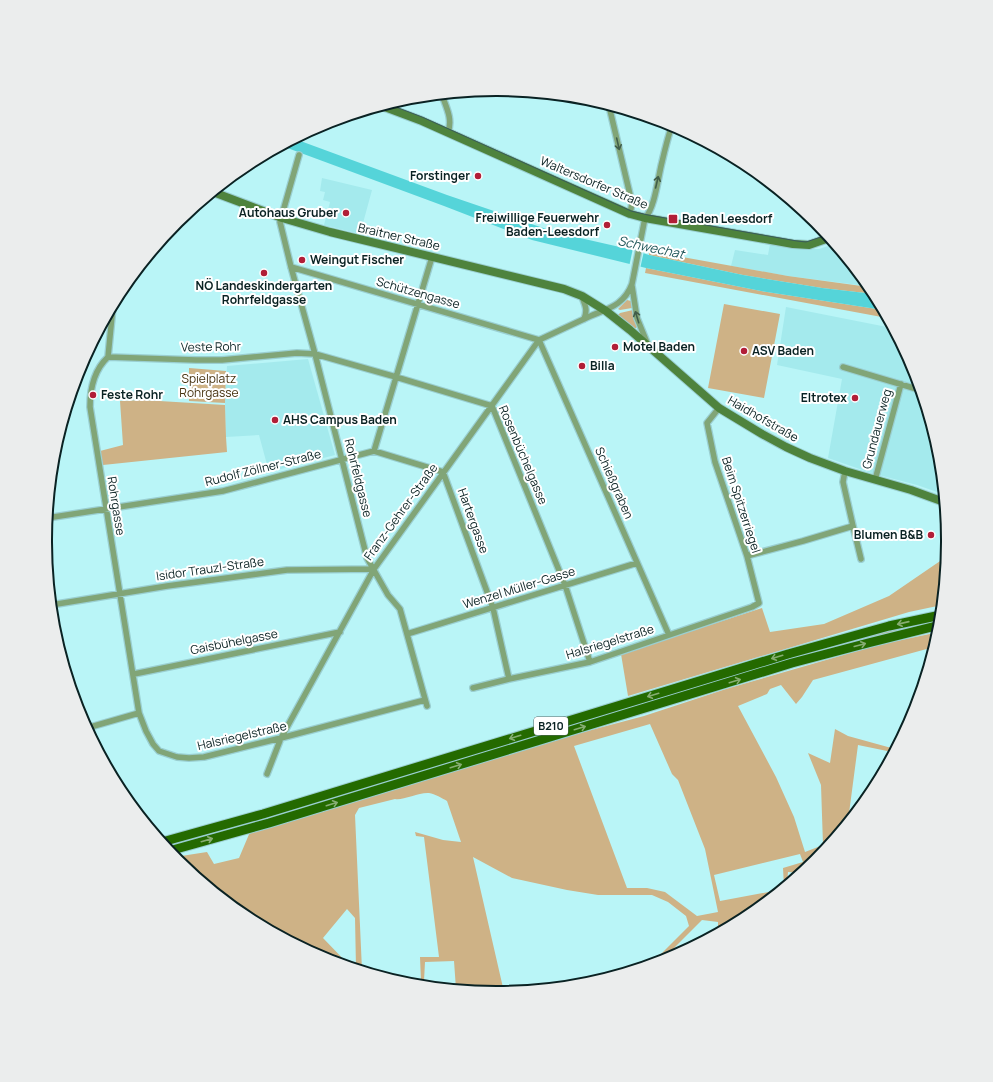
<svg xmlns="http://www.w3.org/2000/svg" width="993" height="1082" font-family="Manrope,sans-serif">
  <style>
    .built { fill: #a4eaed }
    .green { fill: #ceb286; fill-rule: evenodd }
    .water { fill: #55d4d9 }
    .pier { fill: #b9f5f7 }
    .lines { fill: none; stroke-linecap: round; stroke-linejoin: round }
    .street-casing { stroke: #9acfd1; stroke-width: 8 }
    .secondary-casing { stroke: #9acfd1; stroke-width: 10 }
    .primary-casing { stroke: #9acfd1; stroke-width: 11 }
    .street { stroke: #81a577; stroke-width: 5.5 }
    .secondary { stroke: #4e833d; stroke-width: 8 }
    .primary { stroke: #246a00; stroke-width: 9 }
    .tram { stroke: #395b5c; stroke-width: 1 }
    .oneway { stroke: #405d49 }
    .oneway2 { stroke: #87ad73 }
    .poi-dot { fill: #b11e37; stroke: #fff; stroke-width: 1.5 }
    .labels { text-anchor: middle; stroke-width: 4; stroke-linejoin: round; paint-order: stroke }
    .shield { fill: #fff; stroke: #546465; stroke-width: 1 }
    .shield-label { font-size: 11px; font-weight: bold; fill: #0a2223 }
    .poi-label { font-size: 12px; font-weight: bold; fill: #0a2223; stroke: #fff; text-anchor: start }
    .street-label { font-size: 12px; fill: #0a2223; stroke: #fff }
    .park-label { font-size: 12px; fill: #473311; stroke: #fff }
    .water-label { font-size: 13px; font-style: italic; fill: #24595c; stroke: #fff }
    .rim { fill: none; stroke: #0a2223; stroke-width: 2 }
  </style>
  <rect width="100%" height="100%" fill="#b9f5f7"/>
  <!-- built -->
  <path class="built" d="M322,178l50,12 -12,44 -36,-9 6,-23 -7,-2 2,-8 -5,-1z
    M770,244l34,5h15l15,-5 33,40 -1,2 -78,-10 -57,-10 4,-16 33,5z
    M786,307l106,21 22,40 25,85 4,41 -26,-9 -46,-12 -43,-15 14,-79 -65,-14z
    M308,359l27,96 -66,17 -10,-37 -33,2 -1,-34 2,-37z"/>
  <!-- green -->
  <path class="green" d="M649,251l139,25 81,11 5,7 -52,-6 -79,-13 -94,-20z
    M646,268l115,23 122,19 4,8 -242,-45z
    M627,300l4,1 1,7 -12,2 -2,-1z
    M724,304l56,10 -16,84 -56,-10z
    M633,310l5,16 -2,2h-2l-16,-13 2,-2z
    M189,368l37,3 -1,32 -36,-2z
    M143,400l82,5 1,32 1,15 -124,13 -3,-14 23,-6 -3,-44z
    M946,557l-4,48 -33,7 -281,84 -7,-42 141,-46 8,24 54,-8 65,-28z
    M940,619v3l-411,118h-7l6,-3 241,-74 99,-28z
    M939,632l-5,15 -121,33 -11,17 -6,7 -15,-19 -11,4 -3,5 -29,12 38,71 18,40 11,35 18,-7 -2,-60 -13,-32 22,10 5,-34 13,7 47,13 -3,5v-2l-34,-7 -10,76 -32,39 -15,13 -13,-1 -1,12 -3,3 -1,-19 20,-6 -3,-8 -86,21 6,26 59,-11 -32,27 -29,15v-10l-16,-2 -40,40 -23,7 23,-14 27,-27 -3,-10 -18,-14 -16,-7h-54l-31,-5 -55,-12 -39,-21 31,135h-8l-40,-3 -2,-28 -29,1 -1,19 -2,4 -14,-1 13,-3 -1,-24h19l-15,-120 -8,-1 -1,-4 28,8 18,2 -14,-41c-5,-3 -12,-7 -18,-8 -10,-1 -27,8 -34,6l-36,9 -4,7 7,155 -6,-2 -1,-50 -8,-9 -24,29 27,28 -26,-8 -79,-42 -70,-59 19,-3 13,-2 7,12 25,-6 11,-26 315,-95 79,-21 82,-27 152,-44zM650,724l22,50 6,6 27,69 13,63 -21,4 -32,-24 -18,-4h-20l-53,-142z
    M365,787h4l-3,3 -199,58 -2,-3z"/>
  <!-- water -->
  <path class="water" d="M295,139l152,56 111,38 75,17 16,5 42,9 52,11 79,13 52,6 9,16 -122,-19 -115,-23 -114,-28 -88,-34 -162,-60z"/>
  <!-- pier -->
  <path class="pier" d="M633,248l11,3 -4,18 -11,-2z"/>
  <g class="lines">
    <!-- street casing -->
    <g class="street-casing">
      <path id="street" d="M442,95c4,12 11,24 6,37
        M609,106l23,97 -2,11
        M299,155l-19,67 11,45 24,87 52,204 21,37 12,14 27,97
        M291,267l248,73
        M632,286l5,32 11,27
        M582,297c3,8 6,13 2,22
        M113,306l-5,51c-14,13 -18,33 -18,50l49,306 7,18 7,13 6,7 18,6 12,1 15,-1 77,-19 144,-38
        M539,340l130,295
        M108,357l88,3h26l75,-7 18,1 81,23 96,29 73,179 25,77
        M843,367l77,23
        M374,451l58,-194
        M443,472l50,136 16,71
        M875,480l26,-96
        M47,518l176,-27 151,-40 69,21
        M853,526l8,33
        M747,556l56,-15 50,-15 -10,-44 2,-11
        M51,605l116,-19 120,-16 87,-1
        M407,634l230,-71
        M134,674l206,-42
        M473,688l36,-9 81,-17 162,-55 7,-4 -12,-47 -32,-94 -8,-39 12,-15
        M87,728l52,-15
        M267,774l14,-36 93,-169 165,-229c15,-7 30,-14 45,-21 20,-10 39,-11 48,-35l13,-66c10,-10 13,-41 17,-56 3,-13 6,-25 10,-37"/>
    </g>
    <!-- secondary casing -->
    <g class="secondary-casing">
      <path id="secondary" d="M382,106l40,15 208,93 15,4 148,26 16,1 20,-7
        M213,192l69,26 48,14 234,57 18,7 24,15 24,19 89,78 43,26 24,13 24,11 35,13 66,19 33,12"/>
    </g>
    <!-- primary casing -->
    <g class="primary-casing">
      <path id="primary" d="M162,842l101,-28 525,-160 101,-28 52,-11
        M169,851l100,-28 523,-160 76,-20 72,-18"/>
    </g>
    <!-- street -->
    <use href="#street" class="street"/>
    <!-- secondary -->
    <use href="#secondary" class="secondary"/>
    <!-- primary -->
    <use href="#primary" class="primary"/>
    <!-- tram -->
    <path class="tram" d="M388,104l34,13 209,94 17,4 149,26 9,1 21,-7"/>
  </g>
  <!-- one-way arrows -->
  <defs><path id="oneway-shaft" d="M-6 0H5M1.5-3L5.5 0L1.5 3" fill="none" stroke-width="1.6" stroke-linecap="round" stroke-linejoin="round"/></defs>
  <g class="oneway">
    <use href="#oneway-shaft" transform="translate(618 144) rotate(77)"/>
    <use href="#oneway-shaft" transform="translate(657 182) rotate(-77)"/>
    <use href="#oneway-shaft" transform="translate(637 317) rotate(-107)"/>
  </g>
  <g class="oneway2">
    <use href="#oneway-shaft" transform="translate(903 623) rotate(167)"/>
    <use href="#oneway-shaft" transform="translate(860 645) rotate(-15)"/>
    <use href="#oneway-shaft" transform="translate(777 657) rotate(163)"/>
    <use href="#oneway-shaft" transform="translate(735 681) rotate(-17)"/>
    <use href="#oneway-shaft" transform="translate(653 695) rotate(163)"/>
    <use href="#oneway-shaft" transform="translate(580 728) rotate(-17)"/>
    <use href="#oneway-shaft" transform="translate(515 737) rotate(163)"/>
    <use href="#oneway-shaft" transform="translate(456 766) rotate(-17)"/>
    <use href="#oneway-shaft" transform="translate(332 804) rotate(-17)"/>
    <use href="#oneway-shaft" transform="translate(207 840) rotate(-16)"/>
  </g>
  <!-- markers -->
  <g class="poi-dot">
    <circle cx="478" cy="176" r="4"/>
    <circle cx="346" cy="213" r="4"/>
    <rect x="668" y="214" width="10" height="10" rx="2"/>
    <circle cx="607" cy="225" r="4"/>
    <circle cx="302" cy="260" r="4"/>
    <circle cx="264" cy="273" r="4"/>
    <circle cx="615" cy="347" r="4"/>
    <circle cx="744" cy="351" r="4"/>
    <circle cx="582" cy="366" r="4"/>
    <circle cx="93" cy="395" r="4"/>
    <circle cx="855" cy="398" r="4"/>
    <circle cx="275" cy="420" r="4"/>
    <circle cx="931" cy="535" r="4"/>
  </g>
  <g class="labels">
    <!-- shield labels -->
    <rect class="shield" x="534" y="717" width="34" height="18" rx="3"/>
    <g class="shield-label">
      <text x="551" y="730">B210</text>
    </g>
    <!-- poi labels -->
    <g class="poi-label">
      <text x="470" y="180" text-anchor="end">Forstinger</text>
      <text x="338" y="217" text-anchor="end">Autohaus Gruber</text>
      <text x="599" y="222" text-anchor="end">Freiwillige Feuerwehr<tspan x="599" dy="14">Baden-Leesdorf</tspan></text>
      <text x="682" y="223">Baden Leesdorf</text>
      <text x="310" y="264">Weingut Fischer</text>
      <text x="264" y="290" text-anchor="middle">NÖ Landeskindergarten<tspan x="264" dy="14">Rohrfeldgasse</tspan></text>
      <text x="623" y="351">Motel Baden</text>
      <text x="752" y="355">ASV Baden</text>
      <text x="590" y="370">Billa</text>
      <text x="101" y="399">Feste Rohr</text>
      <text x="847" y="402" text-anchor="end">Eltrotex</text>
      <text x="283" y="424">AHS Campus Baden</text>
      <text x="923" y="539" text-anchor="end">Blumen B&amp;B</text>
    </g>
    <!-- street labels -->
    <g class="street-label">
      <text transform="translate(594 183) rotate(23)" y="4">Waltersdorfer Straße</text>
      <text transform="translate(399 237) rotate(13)" y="4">Braitner Straße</text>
      <text transform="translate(418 293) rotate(16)" y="4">Schützengasse</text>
      <text transform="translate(211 347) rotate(-1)" y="4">Veste Rohr</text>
      <text transform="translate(763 419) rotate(30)" y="4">Haidhofstraße</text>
      <text transform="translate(877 429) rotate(-75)" y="4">Grundauerweg</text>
      <text transform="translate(523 455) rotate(67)" y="4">Rosenbüchelgasse</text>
      <text transform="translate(263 468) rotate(-14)" y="4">Rudolf Zöllner-Straße</text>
      <text transform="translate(358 478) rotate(76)" y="4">Rohrfeldgasse</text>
      <text transform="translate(614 483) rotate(66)" y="4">Schießgraben</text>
      <text transform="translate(741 505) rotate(72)" y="4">Beim Spitzerriegel</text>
      <text transform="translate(116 506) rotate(81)" y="4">Rohrgasse</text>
      <text transform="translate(401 512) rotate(-54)" y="4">Franz-Gehrer-Straße</text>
      <text transform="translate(473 521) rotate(70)" y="4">Hartergasse</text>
      <text transform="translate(210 569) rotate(-8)" y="4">Isidor Trauzl-Straße</text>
      <text transform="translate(519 588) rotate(-17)" y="4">Wenzel Müller-Gasse</text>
      <text transform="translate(234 642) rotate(-11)" y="4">Gaisbühelgasse</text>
      <text transform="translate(610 642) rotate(-17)" y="4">Halsriegelstraße</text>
      <text transform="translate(242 736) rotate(-13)" y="4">Halsriegelstraße</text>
    </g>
    <!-- park labels -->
    <g class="park-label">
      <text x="209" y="383">Spielplatz<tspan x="209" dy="14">Rohrgasse</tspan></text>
    </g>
    <!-- water labels -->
    <g class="water-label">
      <text transform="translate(651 247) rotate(12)" y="5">Schwechat</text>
    </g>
  </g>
  <!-- crop -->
  <path d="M0 0H993V1082H0ZM496 96H497A444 444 0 0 1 941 540V542A444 444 0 0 1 497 986H496A444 444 0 0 1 52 542V540A444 444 0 0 1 496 96Z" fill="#ebeded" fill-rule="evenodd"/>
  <path class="rim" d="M496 96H497A444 444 0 0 1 941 540V542A444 444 0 0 1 497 986H496A444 444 0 0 1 52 542V540A444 444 0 0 1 496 96Z"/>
</svg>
